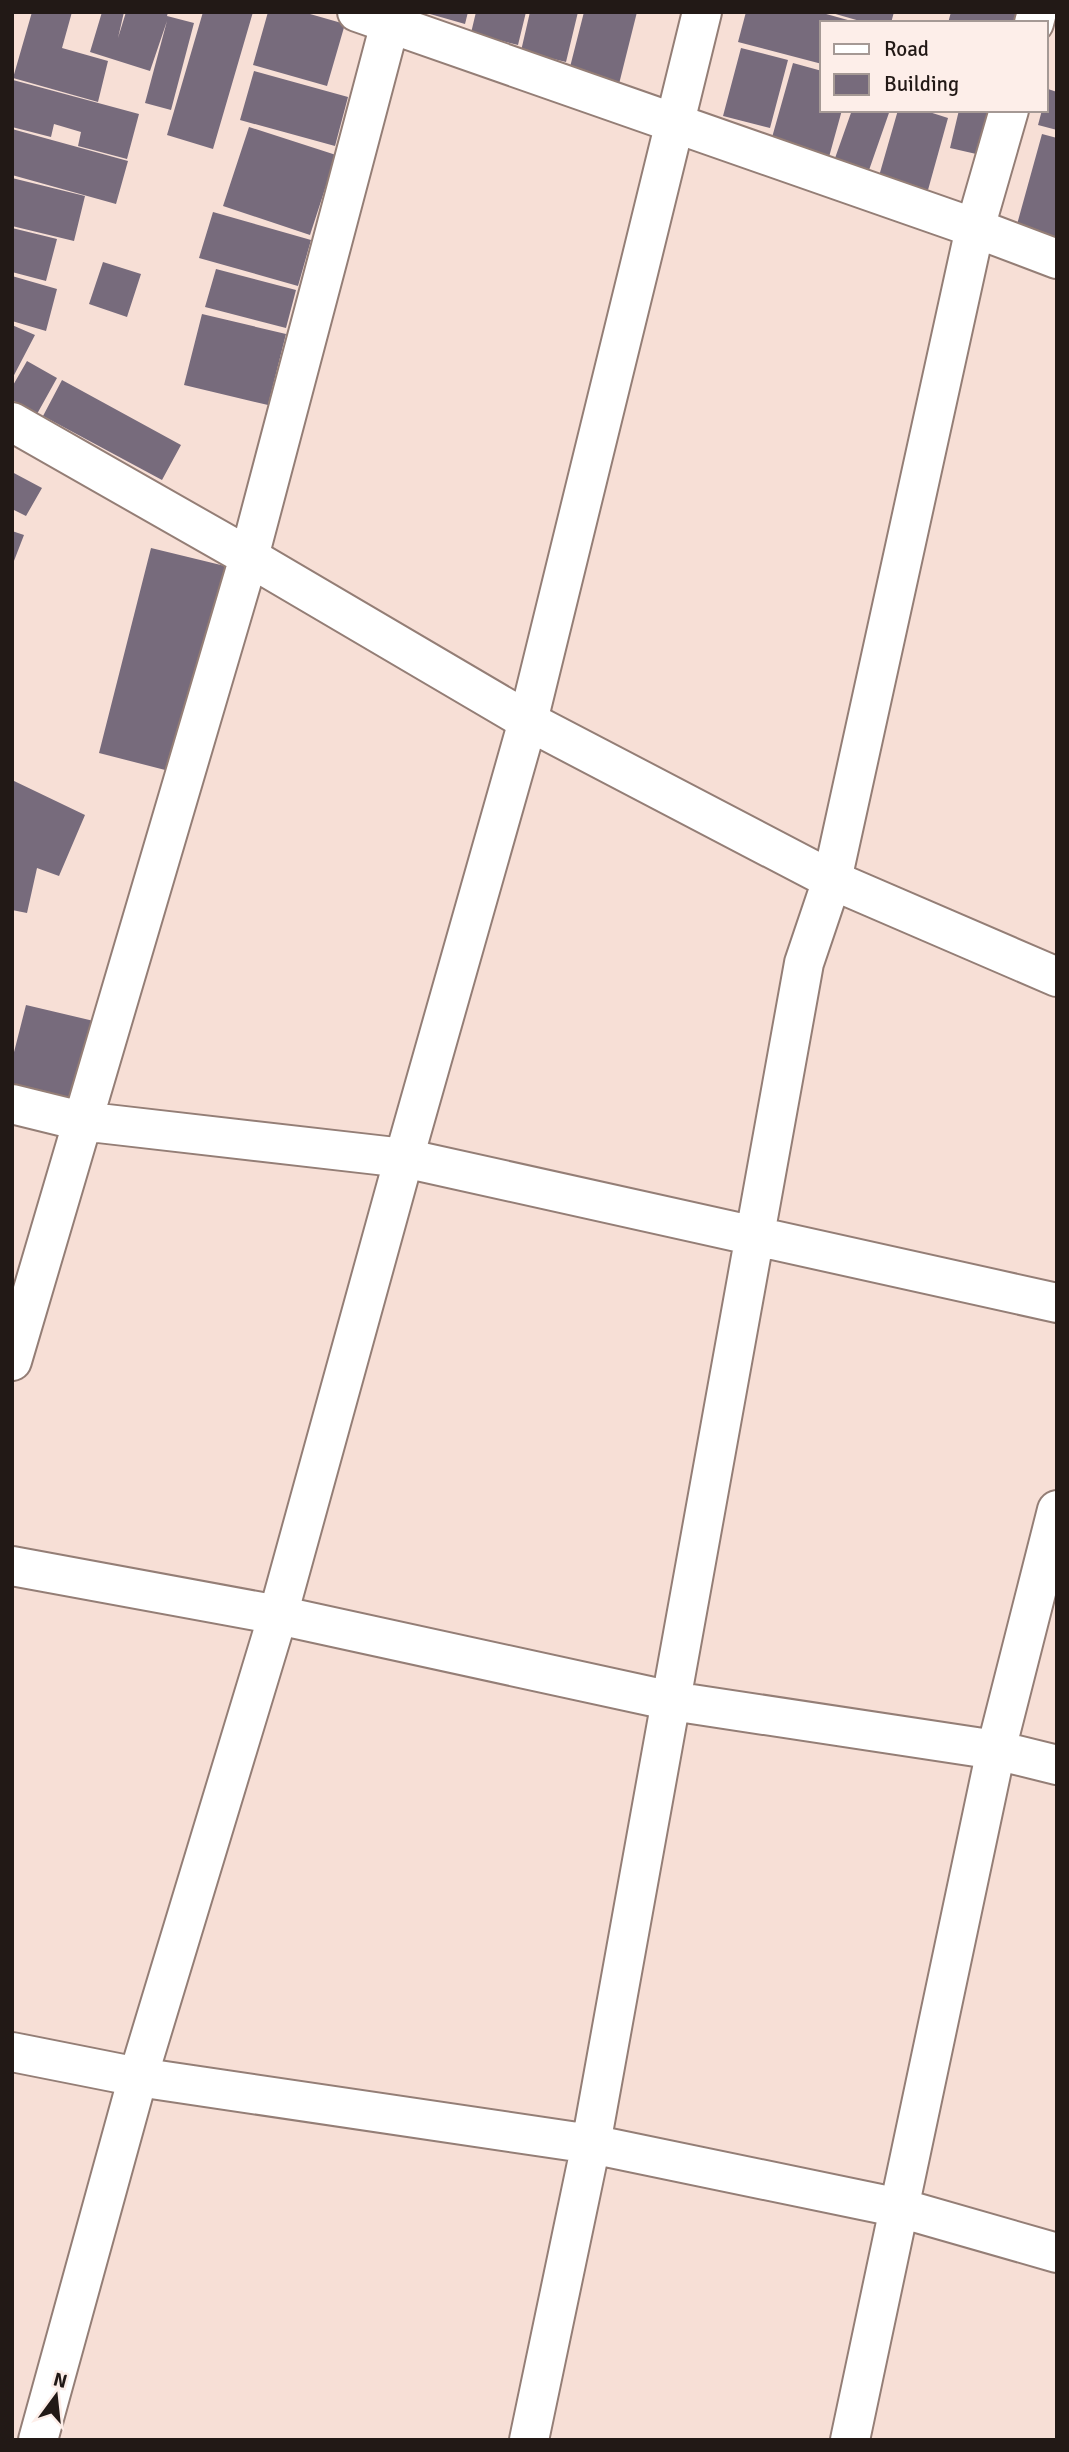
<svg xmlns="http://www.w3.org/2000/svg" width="1069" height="2452" font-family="Signika,sans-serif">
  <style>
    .building { fill: #776b7c }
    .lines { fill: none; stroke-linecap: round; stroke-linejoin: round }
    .minor-casing { stroke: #947e76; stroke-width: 42 }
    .tertiary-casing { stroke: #947e76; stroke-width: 42 }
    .minor { stroke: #fff; stroke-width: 38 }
    .tertiary { stroke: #fff; stroke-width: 38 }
  </style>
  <rect width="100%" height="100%" fill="#f7dfd6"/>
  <!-- building -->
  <path class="building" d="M32,12h40l-10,36 46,13 -10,41 -85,-24z
    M102,12h22l-6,26 8,-26h42l-1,4 27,7 -23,87 -26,-7 22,-82 -17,50 -60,-19z
    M203,12h50l-40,137 -46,-14z
    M268,12h35l42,12 -18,62 -74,-21z
    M423,12h45l-3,12z
    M476,12h50l-8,33 -47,-12z
    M530,12h48l-12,50 -45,-11z
    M584,12h53l-18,72 -50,-13z
    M746,12h73l36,10 -33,1v41l-84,-22z
    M894,12l-3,11h-24l-35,-10z
    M951,12h73l21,11h-97z
    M741,48l47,12 -18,68 -47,-12z
    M793,63l29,8v39h20l-13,47 -58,-16z
    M254,71l94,26 -13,49 -95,-26z
    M13,80l126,34 -12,45 -49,-13 3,-14 -27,-8 -3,13 -39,-10z
    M1048,89l9,3v38l-19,-5 4,-15h4z
    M852,110h38l-22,63 -34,-12z
    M898,110h25l25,8 -20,72 -49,-14z
    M959,110h37l-11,46 -35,-8z
    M249,127l87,28 -26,80 -87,-29z
    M12,129l116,32 -12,43 -104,-29z
    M1042,134l15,4v102l-41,-12z
    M12,178l73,18 -11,45 -62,-15z
    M213,212l98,28 -13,46 -99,-28z
    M12,228l45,11 -11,42 -34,-9z
    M103,262l38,12 -14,43 -38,-13z
    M216,269l80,21 -10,38 -81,-21z
    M12,276l45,13 -11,42 -34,-10z
    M202,314l84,20 -18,71 -84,-20z
    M12,325l23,10 -23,44z
    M27,361l30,17 -20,36 -25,-14v-13z
    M62,380l119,65 -19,35 -119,-64z
    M12,472l30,16 -16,28 -14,-7z
    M12,531l12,4 -12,31z
    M151,548l74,18 -52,206 -74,-19z
    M12,780l73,35 -26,61 -22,-8 -10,45 -15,-3z
    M26,1005l72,17 -21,85 -65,-16v-31z"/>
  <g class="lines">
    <!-- minor casing -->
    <g class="minor-casing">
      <path id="minor" d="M357,12l618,216 82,31
        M1034,23l3,-11
        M12,422l237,135 279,164 304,159 225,97
        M12,1104l69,17 323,37 653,145
        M12,1361l237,-804 144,-545
        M12,1566l266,49 394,86 324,49 61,15
        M12,2052l126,25 453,67 309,64 157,45
        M529,2440l62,-296 213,-1181 28,-83 143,-652 34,-118
        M850,2440l146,-690 61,-240"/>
    </g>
    <!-- tertiary casing -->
    <g class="tertiary-casing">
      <path id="tertiary" d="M38,2440l100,-363 140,-462 126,-457 124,-437 174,-709"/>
    </g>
    <!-- minor -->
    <use href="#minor" class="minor"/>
    <!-- tertiary -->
    <use href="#tertiary" class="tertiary"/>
  </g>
  <!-- border -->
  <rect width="1069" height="2452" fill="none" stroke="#221916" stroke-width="28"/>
  <!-- legend -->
  <rect x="820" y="21" width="228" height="91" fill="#fdeee9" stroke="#a59995" stroke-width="2"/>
  <rect x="834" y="44" width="35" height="10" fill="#ffffff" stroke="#a59995" stroke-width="2"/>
  <text x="884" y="56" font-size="21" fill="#221916">Road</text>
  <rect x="834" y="74" width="35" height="21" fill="#776b7c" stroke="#a59995" stroke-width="2"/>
  <text x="884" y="91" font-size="21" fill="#221916">Building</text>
  <!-- north arrow -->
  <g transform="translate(56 2396) rotate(15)" stroke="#fdeee9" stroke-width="5" paint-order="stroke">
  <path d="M0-5L12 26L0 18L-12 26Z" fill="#221916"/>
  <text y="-10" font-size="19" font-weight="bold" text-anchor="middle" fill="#221916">N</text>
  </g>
</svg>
